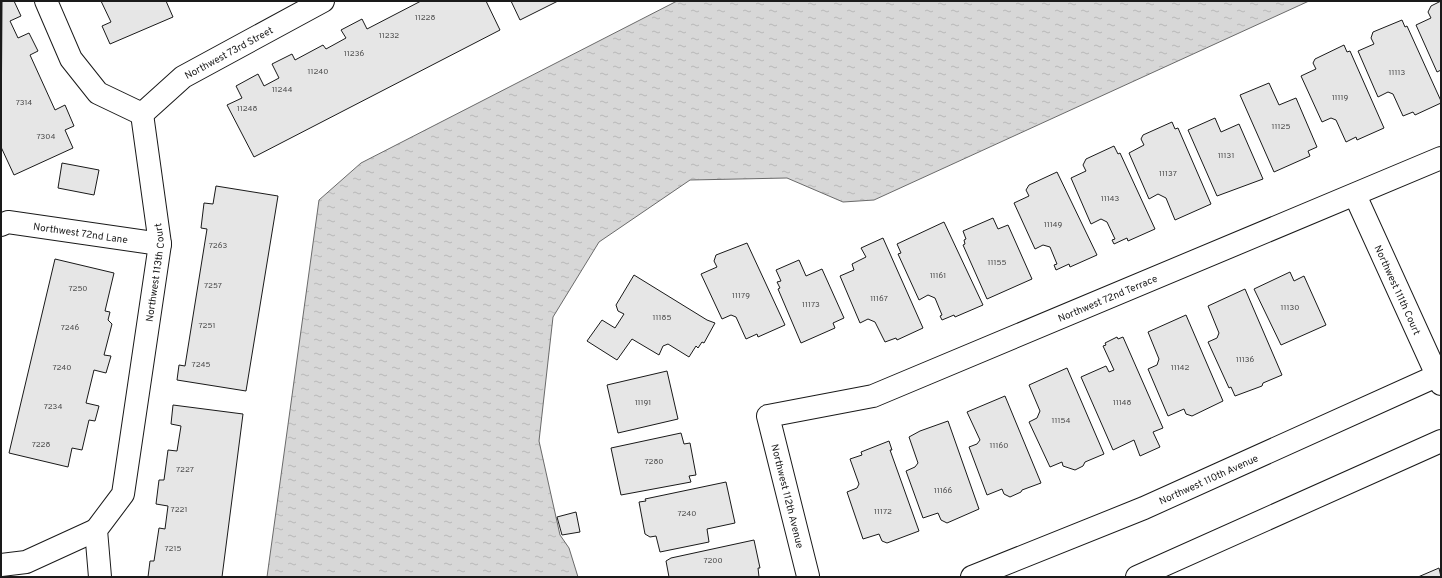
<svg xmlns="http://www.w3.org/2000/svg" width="1442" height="578" font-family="Overpass,sans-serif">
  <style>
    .water { fill: url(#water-ripples); stroke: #6a6a6a }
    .building { fill: #e6e6e6; stroke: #1a1a1a }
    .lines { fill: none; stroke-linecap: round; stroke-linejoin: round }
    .minor-casing { stroke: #1a1a1a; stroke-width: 24 }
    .minor { stroke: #fff; stroke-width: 22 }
    .labels { text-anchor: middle; stroke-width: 3; stroke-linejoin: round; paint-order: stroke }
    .number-label { font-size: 8px; fill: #4d4d4d }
    .street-label { font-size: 10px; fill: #1a1a1a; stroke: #fff }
  </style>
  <defs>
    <pattern id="water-ripples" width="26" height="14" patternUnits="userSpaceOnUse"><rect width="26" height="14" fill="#d7d7d7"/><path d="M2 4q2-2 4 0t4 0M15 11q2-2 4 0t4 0" fill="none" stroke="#b8b8b8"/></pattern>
  </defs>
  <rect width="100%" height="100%" fill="#fff"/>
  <!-- water -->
  <path class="water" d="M677,1h632l-435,199 -31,2 -56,-24 -97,2 -91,62 -46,75 -14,124 21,94 9,13 9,29h-311l52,-377 42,-37z"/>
  <!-- building -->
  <path class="building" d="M2,1h12l7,15 -11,5 8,17 11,-5 9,18 -8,4 25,55 10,-5 9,21 -9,4 8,18 -59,27 -13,-28z
    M101,1h65l7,16 -63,27 -8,-18 9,-4z
    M421,1h65l14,29 -246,127 -27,-52 15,-7 -6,-12 22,-12 6,12 15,-8 -7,-14 20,-10 3,6 28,-15 3,4 20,-11 -5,-8 21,-11 5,10z
    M511,1h47l-38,19z
    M1441,1v69l-4,2 -21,-47 15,-7 -3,-6 3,-6z
    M1402,20l3,7 2,-1 34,75v2l-26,12 -2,-3 -10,4 -10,-22 -5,-2 -10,5 -20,-46 16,-7 -3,-6 2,-6z
    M1344,45l3,7 3,-1 34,77 -27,12 -1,-3 -10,5 -10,-22 -5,-2 -9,4 -21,-46 15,-7 -3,-6 2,-4z
    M1269,83l10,22 17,-7 21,49 -9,4 2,5 -36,16 -34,-77z
    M1215,118l6,14 18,-8 24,55 -46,17 -29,-66z
    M1172,122l3,7 3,-1 33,76 -36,16 -9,-22 -8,-4 -9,5 -20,-46 15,-8 -3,-6 2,-4z
    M1114,146l4,8 2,-1 35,76 -27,12 -1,-3 -13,6 -2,-4 3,-1 -8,-17 -6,-3 -10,5 -20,-46 15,-7 -3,-6 3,-6z
    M62,163l37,7 -5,25 -36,-7z
    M1057,172l40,83 -27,12 -1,-3 -13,6 -2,-5 3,-1 -7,-17 -7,-2 -8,4 -21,-46 15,-7 -3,-6 3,-5z
    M216,186l62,10 -32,195 -69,-11 2,-15 6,1 22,-137 -6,-1 3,-25 9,1z
    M993,218l5,11 10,-4 24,54 -45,20 -24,-54 2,-1 -1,-4 2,-1 -3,-8z
    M944,222l39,83 -28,12 -1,-2 -12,5 -2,-4 2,-1 -7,-17 -7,-3 -9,5 -21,-46 3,-1 -4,-9z
    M883,238l40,90 -26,12 -1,-2 -11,4 -10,-20 -7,-3 -8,4 -20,-47 14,-6 -2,-6 14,-7 -5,-9z
    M747,243l38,82 -27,12 -1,-3 -11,5 -10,-22 -5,-2 -9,4 -21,-45 16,-7 -3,-6 2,-6z
    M55,259l59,14 -9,38 5,1 -2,8 4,4 -8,31 7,1 -5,17 -12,-3 -8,33 13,3 -4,15 -6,-1 -7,30 -10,-2 -4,19 -59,-14z
    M799,260l7,16 16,-7 22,49 -11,5 2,5 -34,15 -23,-54 2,-1 -3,-6 4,-1 -5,-11z
    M1290,272l4,9 10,-5 22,49 -45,20 -27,-56z
    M634,275l73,45 8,3 -11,20 -2,-1 -4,6 -2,-2 -7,11 -21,-13 -5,2 -4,9 -27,-16 -15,21 -30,-19 15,-21 13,8 9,-14 -6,-3 -2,-6z
    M1245,289l37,86 -19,8 -1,3 -27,10 -4,-9 -2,1 -21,-46 9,-4 2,-5 -11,-27z
    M1186,315l37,86 -31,15 -6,-2 -2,-5 -16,7 -20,-47 9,-4 2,-6 -11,-27z
    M1117,337l1,2 5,-2 40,91 -10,4 7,15 -20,9 -6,-16 -21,10 -32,-73 25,-11 3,6 5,-2 -11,-24 3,-1 -1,-2z
    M1067,368l37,86 -19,8 -2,4 -8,4 -12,-4 -1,-4 -12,5 -21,-45 8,-4 3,-7 -11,-26z
    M667,371l11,48 -60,14 -11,-48z
    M1005,396l36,87 -19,7 -1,2 -11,5 -6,-3 -2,-5 -15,6 -18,-48 8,-3 3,-4 -13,-28z
    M173,405l70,9 -21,163h-74l2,-16h4l5,-33 6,1 3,-23 -12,-2 3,-24h5l4,-30 9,1 4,-25 -10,-2z
    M948,421l31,88 -32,14 -6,-3 -3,-7 -15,5 -17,-47 9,-4 3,-4 -9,-26 11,-6z
    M681,433l3,11 6,-1 6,32 -7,1 2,6 -70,13 -10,-47z
    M889,441l3,9h-2l29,81 -32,12 -5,-2 -3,-7 -16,5 -16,-47 10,-4 2,-4 -9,-25 12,-4 -1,-3z
    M726,482l9,41 -28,6 2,13 -49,10 -4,-16 -6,1 -5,-3 -6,-32 7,-1 -1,-2z
    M576,512l4,20 -18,3 -5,-18z
    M754,540l6,28h-2l1,9h-90l-3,-16 5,-3z
    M1439,568l2,9h-23z"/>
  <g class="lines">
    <!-- minor casing -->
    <g class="minor-casing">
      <g id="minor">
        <path d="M46,1l25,58 27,34 44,21"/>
        <path id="s1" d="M142,114l41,-37 140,-76"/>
        <path id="s2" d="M1355,195l86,189"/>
        <path id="s3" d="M1,225l7,-3 152,22"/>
        <path d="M1,565l25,-3 70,-32"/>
        <path id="s4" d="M808,576l-40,-160 105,-20 568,-238"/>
        <path id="s5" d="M100,577l-4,-47 27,-36 37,-250 -18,-130"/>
        <path id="s6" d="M972,577l172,-69 297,-134"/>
        <path d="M1137,577l304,-136"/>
      </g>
    </g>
    <!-- minor -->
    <use href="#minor" class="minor"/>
  </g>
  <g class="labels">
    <!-- number labels -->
    <g class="number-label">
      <text x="425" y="20">11228</text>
      <text x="389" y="38">11232</text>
      <text x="354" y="56">11236</text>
      <text x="318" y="74">11240</text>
      <text x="1397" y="75">11113</text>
      <text x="282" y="92">11244</text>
      <text x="1340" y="100">11119</text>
      <text x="24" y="105">7314</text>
      <text x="247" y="111">11248</text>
      <text x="1281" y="129">11125</text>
      <text x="46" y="139">7304</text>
      <text x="1226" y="158">11131</text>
      <text x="1168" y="176">11137</text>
      <text x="1110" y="201">11143</text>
      <text x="1053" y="227">11149</text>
      <text x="218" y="248">7263</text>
      <text x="997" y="265">11155</text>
      <text x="938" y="278">11161</text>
      <text x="213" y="288">7257</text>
      <text x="78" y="291">7250</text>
      <text x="741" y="298">11179</text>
      <text x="879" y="301">11167</text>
      <text x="811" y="307">11173</text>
      <text x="1290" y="310">11130</text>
      <text x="662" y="320">11185</text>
      <text x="207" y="328">7251</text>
      <text x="70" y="330">7246</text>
      <text x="1245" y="362">11136</text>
      <text x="201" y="367">7245</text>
      <text x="62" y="370">7240</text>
      <text x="1180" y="370">11142</text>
      <text x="643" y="405">11191</text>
      <text x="1122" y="405">11148</text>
      <text x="53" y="409">7234</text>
      <text x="1061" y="423">11154</text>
      <text x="41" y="447">7228</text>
      <text x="999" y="448">11160</text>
      <text x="654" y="464">7280</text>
      <text x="185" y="472">7227</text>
      <text x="943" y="493">11166</text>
      <text x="179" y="512">7221</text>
      <text x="883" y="514">11172</text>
      <text x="687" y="516">7240</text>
      <text x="173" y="551">7215</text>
      <text x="713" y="563">7200</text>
    </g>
    <!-- street labels -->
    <g class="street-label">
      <text dy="4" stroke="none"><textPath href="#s1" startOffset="107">Northwest 73rd Street</textPath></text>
      <text dy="4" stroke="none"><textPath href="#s3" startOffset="81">Northwest 72nd Lane</textPath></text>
      <text dy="4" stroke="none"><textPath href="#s5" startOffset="316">Northwest 113th Court</textPath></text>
      <text dy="4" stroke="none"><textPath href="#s2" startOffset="104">Northwest 111th Court</textPath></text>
      <text dy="4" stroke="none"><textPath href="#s4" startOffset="526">Northwest 72nd Terrace</textPath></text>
      <text dy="4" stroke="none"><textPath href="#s6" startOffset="256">Northwest 110th Avenue</textPath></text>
      <text transform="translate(788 496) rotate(76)" y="4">Northwest 112th Avenue</text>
    </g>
  </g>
  <!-- border -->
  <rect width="1442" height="578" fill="none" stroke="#1a1a1a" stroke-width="4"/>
</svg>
